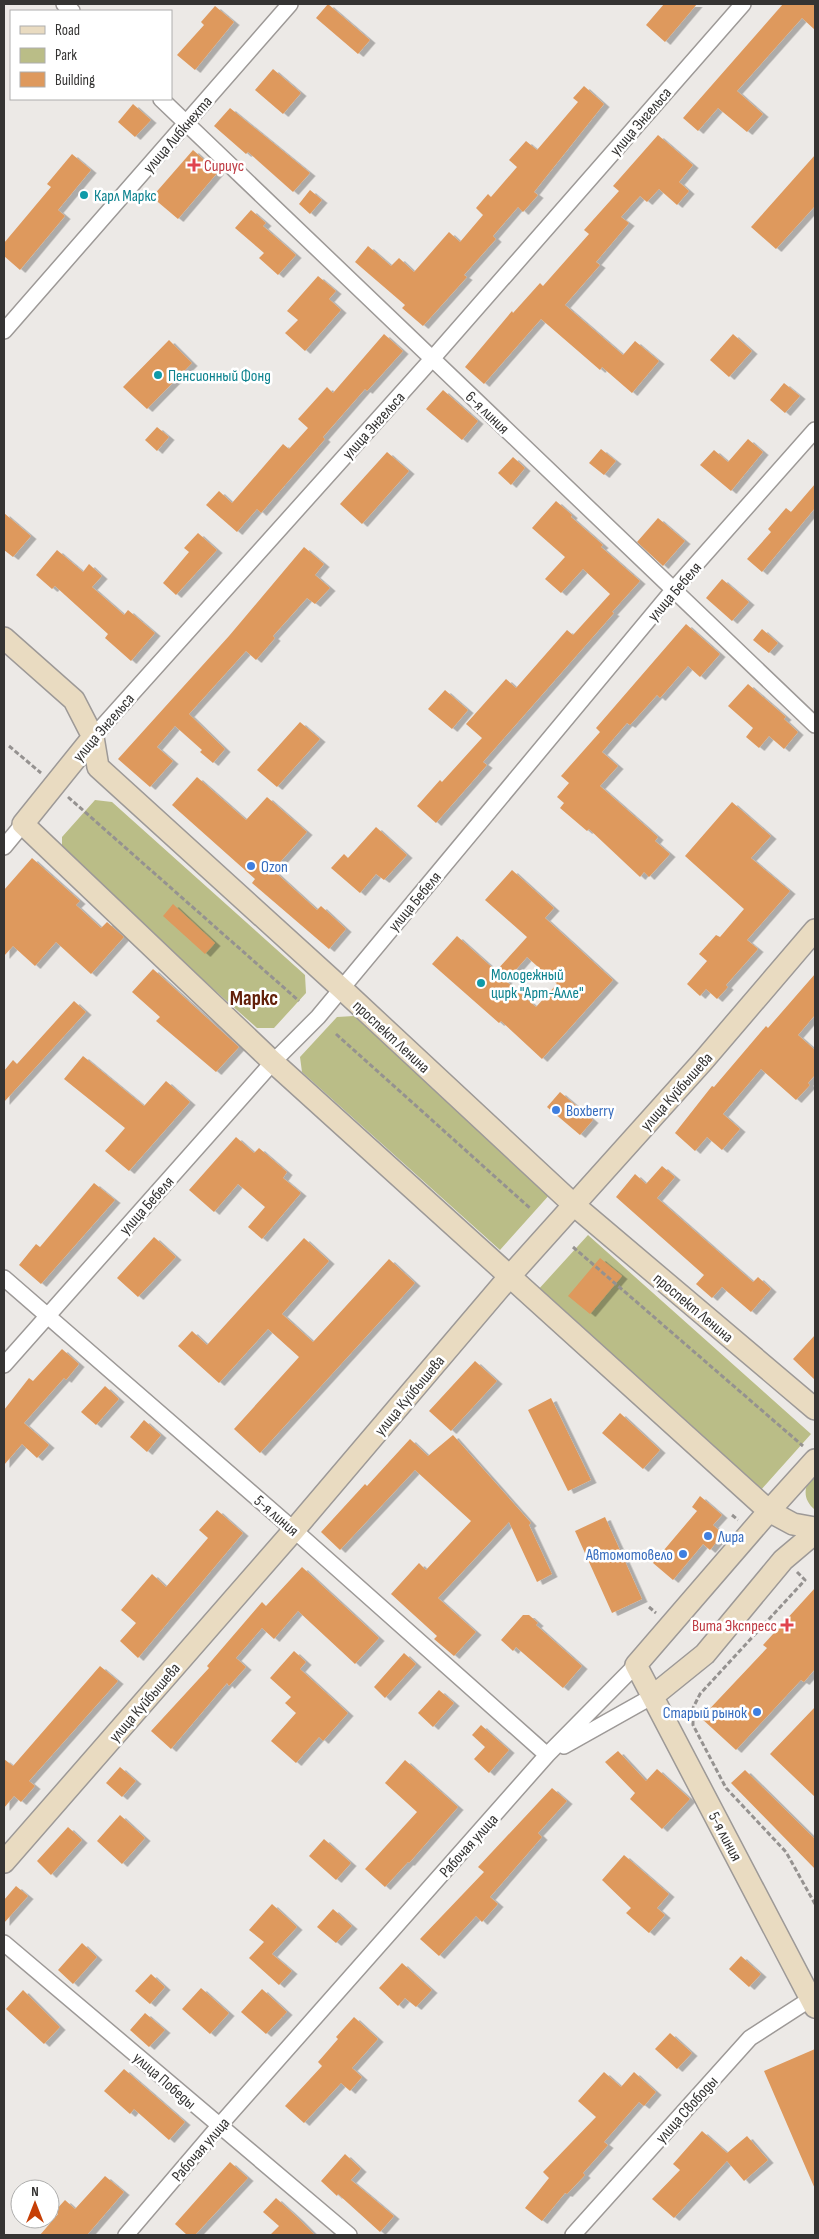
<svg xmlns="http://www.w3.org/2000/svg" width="819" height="2239" font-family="'Sofia Sans Condensed',sans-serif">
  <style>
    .green { fill: #babd87 }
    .building { fill: #de995d; fill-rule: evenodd; filter: url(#shadow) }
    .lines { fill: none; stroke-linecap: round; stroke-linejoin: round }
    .street-casing { stroke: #9d9997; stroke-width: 18 }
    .secondary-casing { stroke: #9d9997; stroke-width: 24 }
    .path { stroke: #959290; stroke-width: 3; stroke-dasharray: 5 2.5; stroke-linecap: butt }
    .street { stroke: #fff; stroke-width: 15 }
    .secondary { stroke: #e9dbc1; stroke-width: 21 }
    .health-dot { fill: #e0444e; stroke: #fff; stroke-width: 2 }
    .culture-dot { fill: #0f9aa8; stroke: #fff; stroke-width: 2 }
    .shop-dot { fill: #3f7fe0; stroke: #fff; stroke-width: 2 }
    .labels { text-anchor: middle; stroke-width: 5; stroke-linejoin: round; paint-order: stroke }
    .street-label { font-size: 16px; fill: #353433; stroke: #fff }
    .health-label { font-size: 16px; fill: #be3a42; stroke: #fff; text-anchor: start }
    .culture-label { font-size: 16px; fill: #0d838f; stroke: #fff; text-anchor: start }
    .shop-label { font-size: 16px; fill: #366cbe; stroke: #fff; text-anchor: start }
    .district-label { font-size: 21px; font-weight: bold; fill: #62200a; stroke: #fff }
  </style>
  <defs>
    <filter id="shadow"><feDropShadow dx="5.5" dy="3" stdDeviation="0" flood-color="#0004"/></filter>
  </defs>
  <rect width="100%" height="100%" fill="#ece9e6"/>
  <!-- green -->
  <path class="green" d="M95,800l17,2 193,173 1,18 -32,35h-17l-195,-174v-17z
    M354,1016l197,177 -51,57 -198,-178 -2,-15 37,-40z
    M588,1235l223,199 -51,57 -223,-200z
    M815,1472v38c-14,-12 -11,-25 0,-38z"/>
  <!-- building -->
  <path class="building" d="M328,4l42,36 -12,14 -42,-36z
    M664,4h33l-32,38 -19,-17z
    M783,4h32v26l-13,-12 -65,73 26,23 -16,18 -29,-24 -20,23 -15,-13z
    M215,6l19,16 -39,48 -18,-15 27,-30 -3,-3z
    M273,69l28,24 -18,21 -28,-24z
    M584,86l20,18 -70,88 4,3 -15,17 -5,-5 -25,29 3,3 -32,36 3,2 -44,49 -21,-18 3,-3 -50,-43 13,-16 23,20 8,-8 15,14 35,-40 11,10 23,-27 -7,-7 12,-14 3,3 26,-30 -8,-7 17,-19 11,9 41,-48 -5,-4z
    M133,104l18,16 -16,17 -17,-15z
    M230,108l80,65 -17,19 -45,-40 -2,2 -32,-28z
    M658,135l35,30 -14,17 10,9 -12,14 -18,-16 -12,13 -7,-6 -19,21 8,6 -33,39 4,3 -35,40 58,50 12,-14 24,20 -27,32 -30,-26 -2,3 -59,-51 -57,65 -19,-17 47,-56 1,2 27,-30 3,3 46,-52 -5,-4 35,-39 -6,-5z
    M193,150l25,22 -40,47 -26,-22z
    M72,154l19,16 -33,40 7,6 -45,54 -16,-14v-13l47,-56 -4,-3z
    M815,155v51l-39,43 -25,-22z
    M310,190l12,10 -12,14 -11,-10z
    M251,210l15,13 -3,3 33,29 -18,20 -19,-17 5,-5 -29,-25z
    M318,276l18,15 -7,8 12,11 -36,41 -20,-18 13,-13 -11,-9z
    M384,334l19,17 -36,40 -2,-2 -42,48 2,2 -64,74 -4,-4 -20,23 -31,-27 13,-14 13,12 51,-59 6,5 19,-21 -10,-9 29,-32 6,6z
    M733,334l19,17 -23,26 -19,-17z
    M169,340l23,23 -45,46 -24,-22z
    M784,383l16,13 -15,17 -15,-13z
    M443,390l35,31 -16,19 -36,-31z
    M157,427l12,10 -12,14 -12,-11z
    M748,439l15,13 -32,39 -31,-26 14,-15 14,12z
    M601,449l15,12 -12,14 -15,-12z
    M387,452l22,19 -47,53 -22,-20z
    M513,457l12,11 -14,17 -13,-12z
    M815,484v24l-53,64 -15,-13 24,-27 -3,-3 18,-21 5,4z
    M556,501l16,14 -1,2 32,28 -2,2 39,34 -28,31 2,1 -131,149 4,3 -51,58 -19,-17 23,-26 2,2 40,-44 -16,-14 40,-45 10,9 51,-58 6,5 37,-41 -27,-25 -22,24 -16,-14 20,-22 -33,-29z
    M4,513l27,23 -18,21 -9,-7z
    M658,518l27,23 -22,25 -26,-24z
    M198,533l19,17 -41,45 -13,-12 26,-31 -5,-4z
    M304,547l20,17 -9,11 15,13 -15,16 -8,-6 -34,38 2,2 -19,22 -10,-9 -57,63 36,35 -12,14 -13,-11 2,-2 -27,-24 -18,21 16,14 -23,26 -32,-28 111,-123z
    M57,550l26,22 6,-8 13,12 -10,11 32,28 4,-5 27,23 -24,28 -26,-23 3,-4 -53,-48 -3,3 -16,-14z
    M722,579l27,23 -17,19 -26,-23z
    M686,624l34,30 -20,23 -12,-11 -28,32 -3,-3 -27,30 -3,-2 -25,29 16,14 -18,20 58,51 -3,4 15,13 -21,23 -5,-5 -4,5 -51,-48 -2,2 -27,-23 4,-5 -7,-6 12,-14 -8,-7 39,-44 -4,-4z
    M762,629l16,14 -9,10 -16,-13z
    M748,684l38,33 -2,2 14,13 -14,17 -15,-13 -10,12 -13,-11 7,-9 -25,-22z
    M445,690l23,20 -16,19 -24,-20z
    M300,722l20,17 -43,48 -20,-17z
    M197,777l49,43 21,-23 40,35 -34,38 44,40 4,-4 25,23 -17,20 -77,-66 3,-4 -83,-74z
    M732,802l39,34 -20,22 39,33 -43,49 11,9 -32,36 2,2 -11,12 -11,-10 -6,7 -13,-12 20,-23 -8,-7 17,-19 4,2 24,-28 -59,-53z
    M376,827l31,28 -23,25 -8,-6 -16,19 -29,-25 13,-14 4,4z
    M32,858l48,43 -4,4 25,23 6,-6 17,15 -33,37 -35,-32 -21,24 -22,-20 -9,10v-66z
    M512,870l42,38 -9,10 68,62 -71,79 -41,-38 -2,2 -67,-59 25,-28 39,35 31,-34 -42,-37zM527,957l30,27 -21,23 -30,-26z
    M173,904l42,39 -10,11 -42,-38z
    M153,969l86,78 -23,25 -60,-51 4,-4 -28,-25z
    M815,974v41l-17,20 17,15v25l-7,8 2,2 -14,15 -35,-31 -38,45 17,15 -18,21 -15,-13 -12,14 -20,-18 37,-47 2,1 52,-61 2,2z
    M74,1001l12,11 -82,90v-31l9,-11 4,4z
    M83,1056l61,50 22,-25 24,21 -61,69 -24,-20 20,-23 -61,-49z
    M560,1092l33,28 -13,15 -33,-28z
    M236,1137l18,16 5,-5 28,24 -4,6 18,15 -39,46 -14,-12 17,-20 -27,-23 -24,28 -25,-22z
    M662,1166l13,11 -18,21 96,84 5,-5 13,12 -20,23 -29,-25 -10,11 -16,-14 8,-9 -88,-78 19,-23 11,10z
    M94,1183l21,17 -74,84 -22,-19 17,-21 4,3z
    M154,1237l22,20 -38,40 -21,-19z
    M304,1238l25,23 -47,53 31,28 76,-83 26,24 -155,170 -26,-24 65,-72 -31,-28 -49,54 -41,-37 14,-15 15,14z
    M600,1258l22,18 -32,38 -22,-18z
    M815,1335v45l-22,-21z
    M62,1349l17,15 -13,16 -2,-2 -40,45 25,22 -12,13 -15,-14 -18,21v-55l25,-32 4,3z
    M475,1361l22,20 -46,50 -22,-20z
    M105,1386l14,13 -23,26 -15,-13z
    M551,1398l40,82 -23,11 -40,-81z
    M620,1413l40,37 -17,19 -41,-36z
    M144,1420l17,15 -14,17 -17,-15z
    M453,1435l78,88 -2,2 23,49 -15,8 -28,-60 -71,76 38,34 -22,24 -20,-17 3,-3 -46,-42 28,-31 7,7 45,-49 -56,-51 -75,80 -19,-18 44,-48 2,2 43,-47 18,17z
    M700,1496l22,19 -9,10 10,9 -13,16 -7,-6 -30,36 -20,-17 44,-52 -5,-4z
    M217,1510l26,23 -105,125 -18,-17 16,-18 -15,-13 31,-36 14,13 42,-49 -9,-8z
    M605,1517l37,82 -30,14 -37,-82z
    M302,1567l77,71 -24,26 -57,-53 -24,28 -12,-11 -26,30 10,9 -17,19 -2,-3 -56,66 -20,-18 58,-63 -2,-2 55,-64 4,4z
    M815,1588v81l-11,13 -3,-2 -65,70 -35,-32 66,-70 -4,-3z
    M523,1615h6l9,8 -2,2 46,41 -19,22 -47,-41 -3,4 -12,-11z
    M294,1651l12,11 -6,7 48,44 -25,28 -4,-4 -23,26 -25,-22 25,-28 -11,-10 6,-6 -21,-19z
    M404,1653l12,11 -31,34 -11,-11z
    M100,1666l18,15 -89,100 6,5 -14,16 -7,-6 -10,12v-49l9,7z
    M439,1690l15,13 -21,24 -15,-14z
    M815,1707v90l-45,-43z
    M481,1725l28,25 -20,23 -15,-14 11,-12 -13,-12z
    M618,1751l28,30 11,-12 33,30 -28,30 -32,-30 5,-6 -30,-31z
    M405,1760l53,47 -49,56 -1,-1 -23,25 -20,-18 52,-57 -32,-29z
    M120,1767l16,14 -14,16 -16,-14z
    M745,1770l70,69v30l-84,-86z
    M552,1788l15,13 -29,32 4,4 -52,60 8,7 -16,18 -6,-6 -37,40 -19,-17 64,-67 -6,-5z
    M120,1815l25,23 -23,26 -25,-23z
    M68,1827l14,13 -31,35 -14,-14z
    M324,1839l27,24 -15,17 -27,-24z
    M624,1855l45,39 -12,14 8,7 -16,18 -23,-20 5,-5 -29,-28z
    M16,1886l12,10 -24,27v-23z
    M272,1904l25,23 -25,27 20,17 -13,14 -30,-27 15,-16 -15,-12z
    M333,1909l19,17 -16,17 -19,-16z
    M82,1943l15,14 -24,27 -15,-14z
    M741,1956l20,18 -12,13 -20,-18z
    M402,1963l30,27 -16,17 -11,-9 -7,8 -19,-18z
    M151,1974l14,13 -15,17 -15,-13z
    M201,1988l28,25 -19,21 -28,-25z
    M262,1989l25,23 -21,22 -25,-22z
    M23,1990l37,37 -16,17 -38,-35z
    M145,2013l20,17 -16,17 -19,-17z
    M354,2017l24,22 -26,29 10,9 -12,14 -9,-8 -37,40 -19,-17 37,-40 -4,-4 20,-23 -2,-2z
    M670,2033l22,20 -15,16 -22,-20z
    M815,2049v140l-51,-118z
    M124,2069l61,53 -16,18 -35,-31 -4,5 -26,-23z
    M604,2072l17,15 13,-15 22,20 -12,14 -5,-4 -35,40 4,3 -25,28 2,2 -18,19 -2,-1 -23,28 -17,-13 24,-30 -6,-6 53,-55 -18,-16z
    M702,2131l25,22 20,-17 21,24 -24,21 -17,-20 -53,57 -22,-19 28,-29 -7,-6z
    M345,2154l16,15 -10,11 43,36 -14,16 -42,-38 -1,2 -16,-15z
    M230,2162l18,16 -53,57h-8l-12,-11z
    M105,2176l19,16 -37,43h-47l18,-21 -3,-3 10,-11 10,9z
    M276,2198l22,20 17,17h-45l9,-9 -16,-14z"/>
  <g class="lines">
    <!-- street casing -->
    <g class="street-casing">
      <path id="street" d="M64,4l8,7
        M161,99l654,626
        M4,331l286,-327
        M93,737l339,-378 311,-355
        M4,847l19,-23
        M4,1278l290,252 253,225
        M4,1365l269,-303 45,-45 356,-428 141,-159
        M564,1746l89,-50
        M4,1943l345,292
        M126,2235l93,-109 328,-371 89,-90
        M573,2235l177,-197 62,-40"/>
    </g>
    <!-- secondary casing -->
    <g class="secondary-casing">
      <path id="secondary" d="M4,638l70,62 19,37 5,30 243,221 233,217 241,204
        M93,737l-70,87 250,238 496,449 24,13 22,4
        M815,1460l-46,51 -133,154 179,342
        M653,1696l52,-42 78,-94 32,-27
        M4,1862l290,-332 215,-253 194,-216 112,-131"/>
    </g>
    <!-- path -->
    <path class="path" d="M9,746l32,27
      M68,797l231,204
      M336,1034l195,175
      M573,1247l230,199
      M732,1515l6,5
      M797,1572l8,8 -105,114 -7,14v17l33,63 60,64 29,52
      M649,1607l7,6"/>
    <!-- street -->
    <use href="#street" class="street"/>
    <!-- secondary -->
    <use href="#secondary" class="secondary"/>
  </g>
  <!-- markers -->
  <g class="health-dot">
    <path d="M191.5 157.5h5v5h5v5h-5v5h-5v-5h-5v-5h5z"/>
    <path d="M784.5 1617.5h5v5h5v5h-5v5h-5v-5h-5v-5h5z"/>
  </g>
  <g class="culture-dot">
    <circle cx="84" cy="195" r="5"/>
    <circle cx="158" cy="375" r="5"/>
    <circle cx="481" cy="983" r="5"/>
  </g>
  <g class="shop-dot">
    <circle cx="251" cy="866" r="5"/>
    <circle cx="556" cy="1110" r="5"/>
    <circle cx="708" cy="1536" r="5"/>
    <circle cx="683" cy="1554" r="5"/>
    <circle cx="757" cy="1712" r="5"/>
  </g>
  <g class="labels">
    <!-- street labels -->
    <g class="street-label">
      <text transform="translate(640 121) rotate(-49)" y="6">улица Энгельса</text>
      <text transform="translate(177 134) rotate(-49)" y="6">улица Либкнехта</text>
      <text transform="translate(488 412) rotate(44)" y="6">6-я линия</text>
      <text transform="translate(373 425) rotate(-48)" y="6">улица Энгельса</text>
      <text transform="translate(674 591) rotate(-49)" y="6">улица Бебеля</text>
      <text transform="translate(103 727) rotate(-49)" y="6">улица Энгельса</text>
      <text transform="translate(414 901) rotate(-50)" y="6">улица Бебеля</text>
      <text transform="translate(392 1036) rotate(43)" y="6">проспект Ленина</text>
      <text transform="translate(676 1091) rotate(-48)" y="6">улица Куйбышева</text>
      <text transform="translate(146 1205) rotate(-48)" y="6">улица Бебеля</text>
      <text transform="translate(694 1307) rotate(40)" y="6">проспект Ленина</text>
      <text transform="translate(409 1395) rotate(-50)" y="6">улица Куйбышева</text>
      <text transform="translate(277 1515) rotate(41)" y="6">5-я линия</text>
      <text transform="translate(144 1702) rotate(-49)" y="6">улица Куйбышева</text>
      <text transform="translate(726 1836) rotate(62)" y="6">5-я линия</text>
      <text transform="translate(468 1845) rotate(-48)" y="6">Рабочая улица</text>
      <text transform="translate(165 2080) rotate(41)" y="6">улица Победы</text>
      <text transform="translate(686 2109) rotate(-48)" y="6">улица Свободы</text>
      <text transform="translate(200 2149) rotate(-49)" y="6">Рабочая улица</text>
    </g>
    <!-- health labels -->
    <g class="health-label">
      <text x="204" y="171">Сириус</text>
      <text x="777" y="1631" text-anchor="end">Вита Экспресс</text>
    </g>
    <!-- culture labels -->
    <g class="culture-label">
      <text x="94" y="201">Карл Маркс</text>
      <text x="168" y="381">Пенсионный Фонд</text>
      <text x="491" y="980">Молодежный<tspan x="491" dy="18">цирк "Арт-Алле"</tspan></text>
    </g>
    <!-- shop labels -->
    <g class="shop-label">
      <text x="261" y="872">Ozon</text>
      <text x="566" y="1116">Boxberry</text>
      <text x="718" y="1542">Лира</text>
      <text x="673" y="1560" text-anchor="end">Автомотовело</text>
      <text x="747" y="1718" text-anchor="end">Старый рынок</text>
    </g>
    <!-- district labels -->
    <g class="district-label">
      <text x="254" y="1005">Маркс</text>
    </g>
  </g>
  <!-- border -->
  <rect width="819" height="2239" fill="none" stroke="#353433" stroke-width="10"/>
  <!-- legend -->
  <rect x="10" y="10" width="162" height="90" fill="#ffffff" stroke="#aeaead"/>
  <rect x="20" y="26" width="25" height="8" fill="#e9dbc1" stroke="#aeaead"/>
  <text x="55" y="35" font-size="15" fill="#353433">Road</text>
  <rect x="20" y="48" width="25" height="15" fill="#babd87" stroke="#aeaead"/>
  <text x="55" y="60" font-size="15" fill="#353433">Park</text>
  <rect x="20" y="72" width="25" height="15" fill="#de995d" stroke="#aeaead"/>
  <text x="55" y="85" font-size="15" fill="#353433">Building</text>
  <!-- north arrow -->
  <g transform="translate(35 2204)"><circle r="24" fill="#ffffff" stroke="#aeaead"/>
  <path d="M0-4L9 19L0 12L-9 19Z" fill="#c63f06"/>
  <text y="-8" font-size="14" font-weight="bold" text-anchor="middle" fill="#353433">N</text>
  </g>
</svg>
